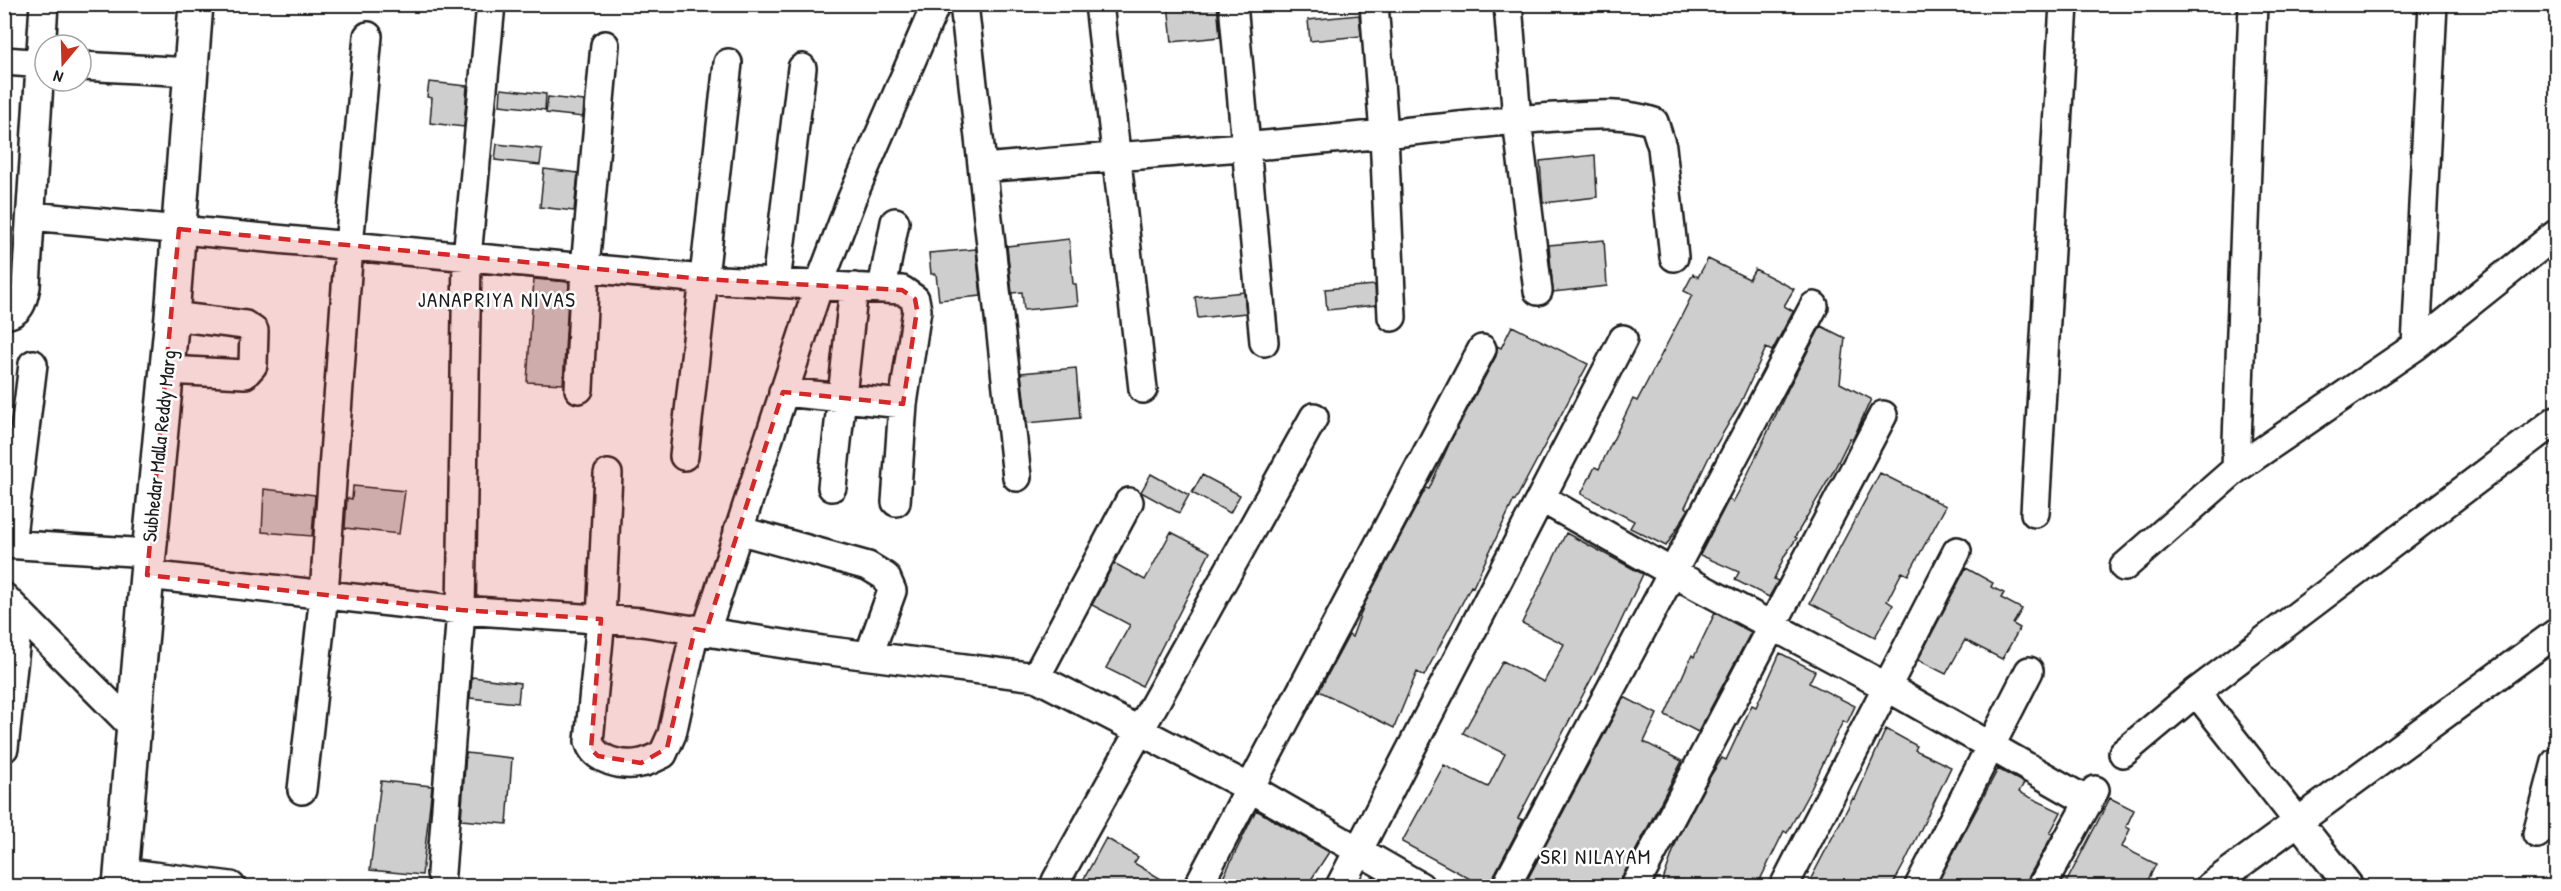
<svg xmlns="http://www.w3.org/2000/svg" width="2561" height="891" font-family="'Patrick Hand',sans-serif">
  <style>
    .building { fill: #cecece; stroke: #1c1c1c; stroke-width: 1.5 }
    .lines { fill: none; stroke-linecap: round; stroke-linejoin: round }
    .minor-casing { stroke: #1c1c1c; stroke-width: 32 }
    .major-casing { stroke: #1c1c1c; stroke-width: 38 }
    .minor { stroke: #fff; stroke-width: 27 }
    .major { stroke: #fff; stroke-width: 33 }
    .marked { fill: #d62828; fill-opacity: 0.2; stroke: #d62828; stroke-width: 4.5; stroke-dasharray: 12 8; stroke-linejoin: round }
    .labels { text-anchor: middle; stroke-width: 5; stroke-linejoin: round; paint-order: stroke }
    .street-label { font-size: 20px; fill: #1c1c1c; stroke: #fff }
    .neighbourhood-label { font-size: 21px; letter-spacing: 1.5px; fill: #1c1c1c; stroke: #fff }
  </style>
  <rect width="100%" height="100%" fill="#fff"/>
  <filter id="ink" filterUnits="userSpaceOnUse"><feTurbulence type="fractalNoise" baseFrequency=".0167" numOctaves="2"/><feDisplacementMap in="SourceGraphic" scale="12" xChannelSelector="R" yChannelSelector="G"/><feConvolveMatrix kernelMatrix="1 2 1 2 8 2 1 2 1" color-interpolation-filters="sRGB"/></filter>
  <g filter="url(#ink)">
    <!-- building -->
    <path class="building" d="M1168,4h49l3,33 -48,5z
      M1359,15l2,21 -51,5 -2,-21z
      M429,82l38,4 -3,41 -34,-4 2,-25 -5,-1z
      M501,89l45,5 -1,16 -45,-5z
      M548,97l36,4 -1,16 -37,-4z
      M497,144l45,5 -2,16 -45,-5z
      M1595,155l2,42 -54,6 -3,-42z
      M544,169l34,4 -4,38 -34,-4z
      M1069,239l4,45h3l2,21 -54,5 -2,-18 -10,1 -5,-47z
      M1604,240l3,46 -54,6 -4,-47z
      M976,249l5,47 -42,4 -3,-26h-5l-2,-21z
      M1708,259l41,20 6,-10 39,20 -10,17 9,5 -21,40 -6,-3 -26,56 -31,53 -24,50 4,2 -23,37 -36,-18 4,-7 -53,-27 14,-27 4,2 34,-70 4,2 42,-80 13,-26 -8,-4 9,-17 5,3z
      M534,279l35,3 -6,102 -36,-2z
      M1375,285l1,20 -49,5 -2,-21z
      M1244,292l2,21 -48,5 -3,-21z
      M1512,326l76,38 -73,137 -1,-1 -41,87 -2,-1 -47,90 -7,-4 -23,56 -75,-37 30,-56 3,2 12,-32 62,-117 3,1 21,-47 46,-86 1,-10 4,2z
      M1821,326l24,12 -5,45 31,16 -18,40 -3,-1 -17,34 -38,65 2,1 -12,17 -11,24 4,2 -9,16 -34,-17 4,-8 -39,-17 29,-56 4,3 10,-18 46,-97z
      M1076,368l4,50 -53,5 -6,-50z
      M1880,473l66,33 -38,69 -6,-3 -15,29 6,4 -18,32 -65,-34z
      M1151,474l38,21 -10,18 -38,-21z
      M1202,475l38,20 -10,18 -38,-20z
      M353,486l52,5 -6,43 -54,-6 2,-30 5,1z
      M264,489l51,6 -3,41 -50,-4z
      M1171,532l39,20 -68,134 -36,-18 24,-43 -38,-20 22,-42 31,17z
      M1566,533l77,41 -28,60 -97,184 5,2 -31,59 -2,7h-7l-81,-44 42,-77 44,22 17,-33 -42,-21 40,-72 41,21 20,-38 -42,-21z
      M1966,568l27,15 -2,4 13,6 -3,5 21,11 -9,15 7,4 -18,31 -37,-19 -19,34 -28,-14z
      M1715,613l36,19 -53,100 -33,-17 27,-60 2,2z
      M1780,653l35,18 -6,12 46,23 -8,17 -4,-2 -32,68 -24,44 -3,-2 -27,55h-96l17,-49 33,-62 11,-17 4,2 26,-55 4,2z
      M472,677l48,6 -2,20 -48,-5z
      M1624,697l33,17 -13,28 38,19 -61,118 -2,7h-95z
      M1886,729l31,17 -2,4 36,17 -47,97 -12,22h-85l46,-88 2,1z
      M466,753l46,5 -5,66 -46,-4z
      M1998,769l26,14 -5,9 42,20 -11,21 3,1 -25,44 -2,8h-90z
      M381,781l51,5 -10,89 -52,-5z
      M2110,798l24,12 -8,17 4,2 -8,18 34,17 -11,22h-85l4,-7 3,2z
      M1256,810l73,42 -22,34h-25l-17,-8 -5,8h-41z
      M1106,838l32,19 -4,6 39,23h-93z"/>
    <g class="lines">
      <!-- minor casing -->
      <g class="minor-casing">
        <path id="minor" d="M964,4l53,473
          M1099,4l44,385
          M1233,4l31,338
          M1374,4l10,130 8,183
          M1508,4l9,116 21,171
          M4,61l41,3
          M81,66l110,6
          M983,168c133,-12 267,-20 400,-34 57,-6 114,-13 172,-17 34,-2 66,-6 99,5l8,25 12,110
          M31,216l672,63 199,11 13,9 2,11 -14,94 -7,98
          M776,283l26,-215
          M882,288l13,-66
          M4,315c17,-2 19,-14 22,-29l18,-282
          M2416,346l17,-342
          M167,370l78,4 8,-9 1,-34 -9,-6 -73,-9
          M579,389l6,-121 20,-223
          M783,392l120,12
          M684,456l44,-393
          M2236,469l17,-465
          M608,474l-7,145 -12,122c5,20 34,26 52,22 7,-1 15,-6 22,-9l9,-20 23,-105
          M832,487l22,-200
          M1541,498l132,75 214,114 202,115
          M2035,513l29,-509
          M738,530l130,36 18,11 6,14 -23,64
          M4,544l145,9
          M11,544l22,-180
          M2124,567l112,-98 180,-123 140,-112
          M147,575l314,35 181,12 181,28 213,27 214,111 170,98
          M4,597l130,131
          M706,631l113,-346 33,-87 84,-194
          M1036,677l93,-175
          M2196,692l153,194
          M4,748l15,-136
          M2123,753l73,-61 360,-272
          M302,790l22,-196 25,-348 19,-210
          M2537,834l19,-72
          M122,872l109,14
          M441,873l20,-263 6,-353 24,-253
          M1056,881l258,-464
          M1198,886l284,-537
          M1340,886l283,-547
          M1506,886l308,-580
          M1635,886l248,-471
          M1784,886l173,-335
          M1919,886l110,-215
          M2042,886l53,-96
          M2210,886l346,-253"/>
      </g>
      <!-- major casing -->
      <g class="major-casing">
        <path id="major" d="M120,886l27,-311 25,-259 24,-312"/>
      </g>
      <!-- minor -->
      <use href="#minor" class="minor"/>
      <!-- major -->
      <use href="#major" class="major"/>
    </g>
  </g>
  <!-- marked area -->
  <path class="marked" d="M179,229l524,50 199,11 13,9 2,11 -14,94 -120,-12 -77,239 -11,-2 -28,119 -26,15 -43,-7 -7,-7 10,-130 -140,-9 -314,-35z"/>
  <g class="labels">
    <!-- street labels -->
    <g class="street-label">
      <text transform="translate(159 446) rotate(-84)" y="7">Subhedar Malla Reddy Marg</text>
    </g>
    <!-- neighbourhood labels -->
    <g class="neighbourhood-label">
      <text x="497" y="307">JANAPRIYA NIVAS</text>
      <text x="1596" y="864">SRI NILAYAM</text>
    </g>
  </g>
  <!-- margin -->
  <rect width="2561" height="891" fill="none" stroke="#fff" stroke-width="24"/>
  <rect x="12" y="12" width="2537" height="867" fill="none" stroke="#1c1c1c" stroke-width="2" filter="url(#ink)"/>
  <!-- north arrow -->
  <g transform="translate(63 63) rotate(199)"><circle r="28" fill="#ffffff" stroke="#a4a4a4" stroke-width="1.5"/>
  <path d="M0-4.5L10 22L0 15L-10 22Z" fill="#c8321e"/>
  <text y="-9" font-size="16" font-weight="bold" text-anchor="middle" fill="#1c1c1c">N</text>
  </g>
</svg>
